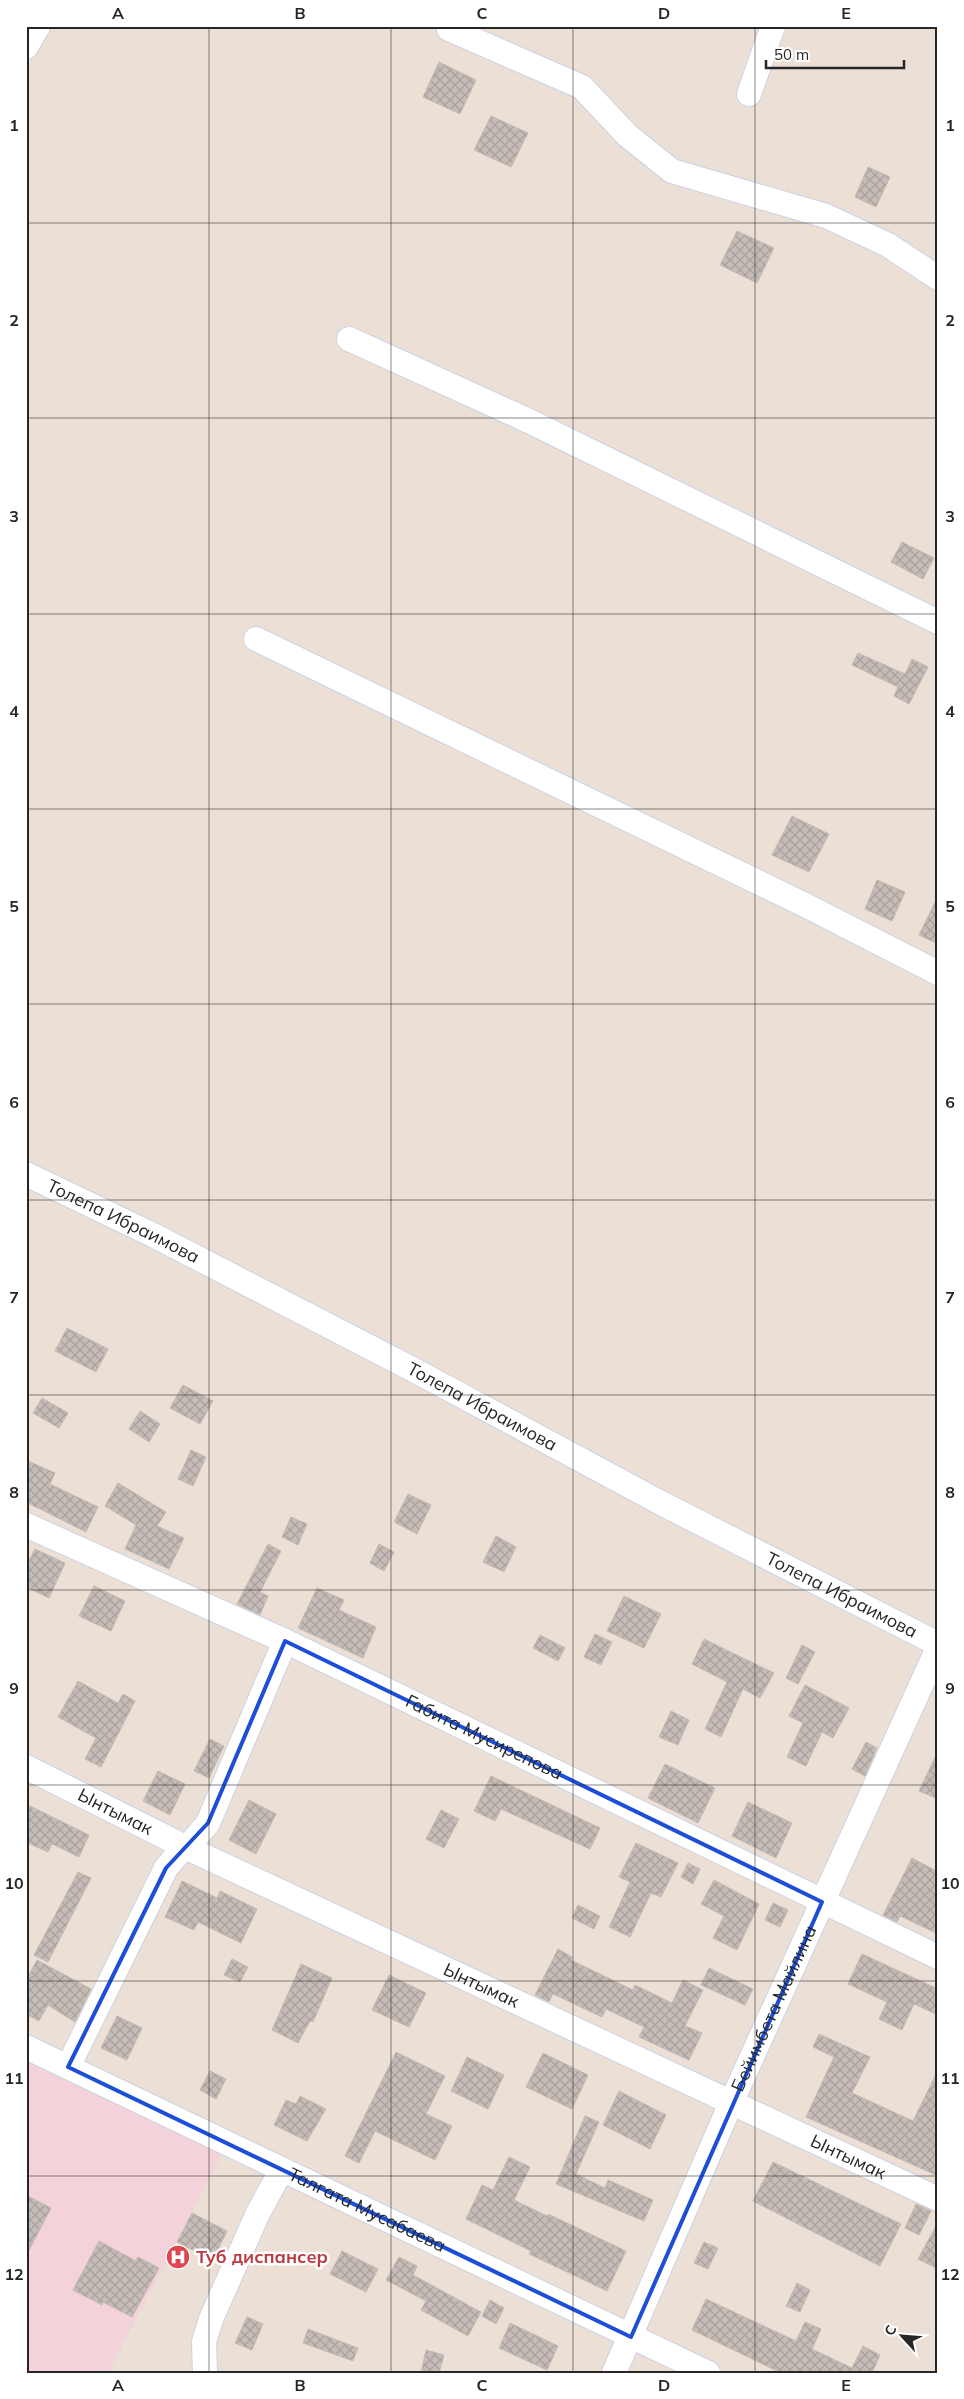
<svg xmlns="http://www.w3.org/2000/svg" width="964" height="2399" font-family="Mulish,sans-serif">
  <style>
    .medical { fill: #f3d2d9 }
    .building { fill: url(#building-cross-hatch); stroke: #c5bbb1 }
    .lines { fill: none; stroke-linecap: round; stroke-linejoin: round }
    .minor-casing { stroke: #ccd3e1; stroke-width: 26 }
    .minor { stroke: #fff; stroke-width: 24 }
    .marked { fill: none; stroke: #1d4ed8; stroke-width: 4; stroke-linejoin: round }
    .grid { fill: none; stroke: #262626; stroke-width: 1; stroke-opacity: 0.55 }
    .labels { text-anchor: middle; stroke-width: 5; stroke-linejoin: round; paint-order: stroke }
    .street-label { font-size: 18px; fill: #262626; stroke: #fff }
    .health-label { font-size: 18px; font-weight: bold; fill: #be3a42; stroke: #fff; text-anchor: start }
    .neatline { fill: none; stroke: #262626; stroke-width: 2 }
    .grid-label { font-size: 16px; text-anchor: middle; font-weight: bold; fill: #262626 }
  </style>
  <defs>
    <pattern id="building-cross-hatch" width="8" height="8" patternUnits="userSpaceOnUse" patternTransform="scale(1.25)"><rect width="8" height="8" fill="#c5bcb7"/><path d="M0 0l8 8M0 8l8-8" fill="none" stroke="#a9a19d"/></pattern>
  </defs>
  <rect width="100%" height="100%" fill="#ebdfd6"/>
  <!-- medical -->
  <path class="medical" d="M26,2056l197,95 -115,222h-82z"/>
  <!-- building -->
  <path class="building" d="M439,62l37,18 -16,34 -37,-17z
    M491,116l37,17 -17,34 -37,-17z
    M868,167l22,10 -14,30 -21,-10z
    M737,231l37,17 -17,35 -37,-18z
    M902,542l32,16 -11,21 -32,-17z
    M858,653l47,21 7,-15 16,8 -19,37 -15,-8 4,-9 -46,-22z
    M792,816l37,18 -20,38 -37,-17z
    M877,880l28,12 -13,29 -27,-12z
    M938,896v48l-19,-9z
    M67,1328l41,21 -12,23 -41,-21z
    M183,1385l30,16 -13,23 -30,-16z
    M42,1398l26,15 -9,15 -26,-15z
    M140,1411l20,13 -11,18 -20,-13z
    M191,1450l15,7 -13,29 -15,-7z
    M26,1460l29,13 -5,11 48,23 -12,25 -60,-30z
    M118,1483l48,29 -9,14 27,12 -15,31 -44,-20 11,-24 -31,-19z
    M408,1494l23,11 -14,29 -23,-12z
    M291,1517l16,7 -9,21 -16,-8z
    M496,1536l20,11 -12,25 -21,-10z
    M268,1544l13,7 -21,41 8,4 -8,19 -23,-11z
    M379,1544l15,8 -10,19 -14,-8z
    M35,1549l30,14 -16,35 -23,-11v-20z
    M94,1586l31,15 -14,30 -32,-15z
    M317,1588l27,12 -5,10 37,17 -13,31 -65,-30z
    M624,1596l37,18 -17,34 -37,-17z
    M595,1634l17,8 -11,23 -17,-8z
    M540,1635l25,13 -7,13 -25,-13z
    M704,1639l70,34 -14,25 -17,-9 -22,48 -16,-8 22,-47 -35,-18z
    M802,1645l13,7 -17,32 -12,-6z
    M78,1681l40,22 5,-9 12,7 -34,66 -16,-8 11,-21 -38,-21z
    M805,1685l44,23 -16,30 -11,-6 -16,34 -19,-9 16,-34 -14,-7z
    M671,1711l18,9 -11,25 -19,-8z
    M210,1739l14,7 -15,32 -15,-7z
    M866,1742l11,6 -12,28 -13,-7z
    M938,1751v48l-19,-8z
    M665,1764l50,24 -17,35 -50,-25z
    M158,1771l27,13 -15,31 -27,-14z
    M491,1776l109,52 -10,21 -89,-40 -6,12 -21,-10z
    M249,1800l27,14 -20,40 -27,-14z
    M748,1802l44,21 -16,35 -44,-22z
    M26,1804l63,31 -10,22 -27,-13 -4,8 -22,-10z
    M441,1810l18,9 -15,29 -18,-9z
    M636,1843l42,20 -17,34 -10,-4 -21,44 -21,-10 21,-45 -11,-5z
    M912,1858l26,14v62l-38,-18 -3,6 -14,-7z
    M688,1863l12,6 -7,15 -12,-7z
    M78,1872l13,6 -43,84 -14,-7z
    M714,1880l45,24 -22,46 -24,-12 11,-22 -23,-12z
    M182,1881l35,17 3,-7 37,18 -16,34 -43,-21 -4,8 -29,-13z
    M773,1903l15,7 -8,17 -15,-7z
    M578,1905l22,11 -6,13 -22,-11z
    M558,1949l14,8 -1,3 62,30 2,-5 37,18 11,-23 20,10 -18,36 17,7 -13,27 -50,-23 5,-10 -38,-18 -4,8 -49,-23 -4,8 -14,-7z
    M862,1954l76,35v26l-24,-11 -12,26 -23,-11 8,-17 -39,-18z
    M232,1959l16,8 -8,15 -16,-7z
    M37,1960l54,29 -16,33 -27,-17 -9,16 -13,-7v-34z
    M301,1964l31,14 -19,44 -3,-1 -12,22 -26,-13z
    M709,1968l44,21 -8,16 -44,-20z
    M389,1975l37,18 -17,34 -37,-17z
    M117,2016l25,12 -15,32 -26,-12z
    M819,2034l51,23 -18,36 61,28 25,-51v106l-132,-59 28,-60 -21,-10z
    M396,2052l49,24 -19,38 26,12 -17,34 -60,-29 -16,32 -14,-7z
    M543,2053l45,22 -16,34 -46,-22z
    M467,2057l37,18 -16,34 -37,-18z
    M210,2071l16,8 -10,20 -16,-9z
    M619,2091l47,24 -16,34 -47,-24z
    M300,2096l26,13 -19,32 -33,-16 12,-25 10,4z
    M585,2116l14,6 -23,52 29,14 3,-8 45,20 -9,21 -88,-37z
    M509,2157l21,10 -16,33 33,16 1,-2 78,37 -19,40 -78,-37 2,-3 -65,-32 16,-34 11,5z
    M773,2162l128,62 -21,42 -127,-65z
    M26,2195l25,13 -25,48z
    M916,2204l15,7 -12,24 -14,-7z
    M192,2213l35,18 -14,29 -36,-18z
    M938,2222v47l-20,-10z
    M99,2241l37,20 2,-4 21,11 -27,49 -29,-15 -1,3 -29,-15z
    M704,2242l14,6 -10,21 -14,-6z
    M342,2251l36,18 -12,23 -36,-18z
    M399,2257l18,9 -4,9 68,37 -13,24 -47,-26 5,-9 -40,-21z
    M797,2283l13,7 -10,22 -14,-6z
    M706,2299l90,42 9,-19 16,7 -9,20 40,19 11,-22 17,9 -8,18h-91l-89,-43z
    M490,2300l14,8 -8,16 -14,-8z
    M247,2317l16,7 -11,26 -17,-7z
    M510,2323l48,23 -11,24 -48,-22z
    M308,2329l50,19 -5,13 -50,-18z
    M426,2350l18,5 -5,18h-18z"/>
  <g class="lines">
    <!-- minor casing -->
    <g class="minor-casing">
      <g id="minor">
        <path d="M449,29l133,58 45,48 45,36 154,45 62,29 50,33"/>
        <path d="M26,47l12,-21"/>
        <path d="M749,94l24,-68"/>
        <path d="M349,339l180,82 409,201"/>
        <path d="M256,639l551,267 131,67"/>
        <path id="s1" d="M26,1174l129,62 257,133 249,134 277,141"/>
        <path id="s2" d="M26,1525l259,116 653,316"/>
        <path id="s3" d="M26,1767l161,81 751,351"/>
        <path d="M187,1848l21,-25 77,-182"/>
        <path id="s4" d="M26,2047l682,326"/>
        <path d="M68,2067l98,-199 18,-21"/>
        <path d="M205,2373l-1,-31 7,-23 47,-106 23,-42"/>
        <path id="s5" d="M614,2373l117,-270 207,-455"/>
      </g>
    </g>
    <!-- minor -->
    <use href="#minor" class="minor"/>
  </g>
  <!-- marked area -->
  <path class="marked" d="M285,1641l537,261 -191,435 -563,-270 98,-199 42,-45z"/>
  <!-- grid -->
  <path class="grid" d="M209,26v2347M391,26v2347M573,26v2347M755,26v2347M26,223h912M26,418h912M26,614h912M26,809h912M26,1004h912M26,1200h912M26,1395h912M26,1590h912M26,1785h912M26,1981h912M26,2176h912"/>
  <!-- icons -->
  <defs>
    <g id="hospital-disc" transform="scale(1.25)"><circle r="9.5" fill="#e0444e" stroke="#fff"/><path d="M-5-5h3v3.5h4V-5h3V5h-3V1.5h-4V5h-3Z" fill="#fff"/></g>
  </defs>
  <g fill-rule="evenodd">
    <use href="#hospital-disc" x="178" y="2257"/>
  </g>
  <g class="labels">
    <!-- street labels -->
    <g class="street-label">
      <text dy="6" stroke="none"><textPath href="#s1" startOffset="108">Толепа Ибраимова</textPath></text>
      <text dy="6" stroke="none"><textPath href="#s1" startOffset="512">Толепа Ибраимова</textPath></text>
      <text dy="6" stroke="none"><textPath href="#s1" startOffset="918">Толепа Ибраимова</textPath></text>
      <text dy="6" stroke="none"><textPath href="#s2" startOffset="505">Габита Мусирепова</textPath></text>
      <text dy="6" stroke="none"><textPath href="#s3" startOffset="100">Ынтымак</textPath></text>
      <text dy="6" stroke="none"><textPath href="#s3" startOffset="505">Ынтымак</textPath></text>
      <text dy="6" stroke="none"><textPath href="#s5" startOffset="398">Бейимбета Майлина</textPath></text>
      <text dy="6" stroke="none"><textPath href="#s3" startOffset="910">Ынтымак</textPath></text>
      <text dy="6" stroke="none"><textPath href="#s4" startOffset="378">Талгата Мусабаева</textPath></text>
    </g>
    <!-- health labels -->
    <g class="health-label">
      <text x="196" y="2263">Туб диспансер</text>
    </g>
  </g>
  <!-- border -->
  <rect width="964" height="2399" fill="none" stroke="#ffffff" stroke-width="55"/>
  <!-- north arrow -->
  <g transform="translate(902 2336) rotate(296)" stroke="#ffffff" stroke-width="4" paint-order="stroke">
  <path d="M0-4L9 19L0 12L-9 19Z" fill="#262626"/>
  <text y="-8" font-size="14" font-weight="bold" text-anchor="middle" fill="#262626">С</text>
  </g>
  <!-- scale -->
  <path d="M766 60v8h138v-8" fill="none" stroke="#262626" stroke-width="2.5"/>
  <text x="774" y="60" font-size="15" fill="#262626" stroke="#ffffff" stroke-width="4" paint-order="stroke">50 m</text>
  <rect x="28" y="28" width="908" height="2344" class="neatline"/>
  <g class="grid-label">
    <text x="118" y="19">A</text>
    <text x="300" y="19">B</text>
    <text x="482" y="19">C</text>
    <text x="664" y="19">D</text>
    <text x="846" y="19">E</text>
    <text x="14" y="131">1</text>
    <text x="950" y="131">1</text>
    <text x="14" y="326">2</text>
    <text x="950" y="326">2</text>
    <text x="14" y="522">3</text>
    <text x="950" y="522">3</text>
    <text x="14" y="717">4</text>
    <text x="950" y="717">4</text>
    <text x="14" y="912">5</text>
    <text x="950" y="912">5</text>
    <text x="14" y="1108">6</text>
    <text x="950" y="1108">6</text>
    <text x="14" y="1303">7</text>
    <text x="950" y="1303">7</text>
    <text x="14" y="1498">8</text>
    <text x="950" y="1498">8</text>
    <text x="14" y="1694">9</text>
    <text x="950" y="1694">9</text>
    <text x="14" y="1889">10</text>
    <text x="950" y="1889">10</text>
    <text x="14" y="2084">11</text>
    <text x="950" y="2084">11</text>
    <text x="14" y="2280">12</text>
    <text x="950" y="2280">12</text>
    <text x="118" y="2391">A</text>
    <text x="300" y="2391">B</text>
    <text x="482" y="2391">C</text>
    <text x="664" y="2391">D</text>
    <text x="846" y="2391">E</text>
  </g>
</svg>
